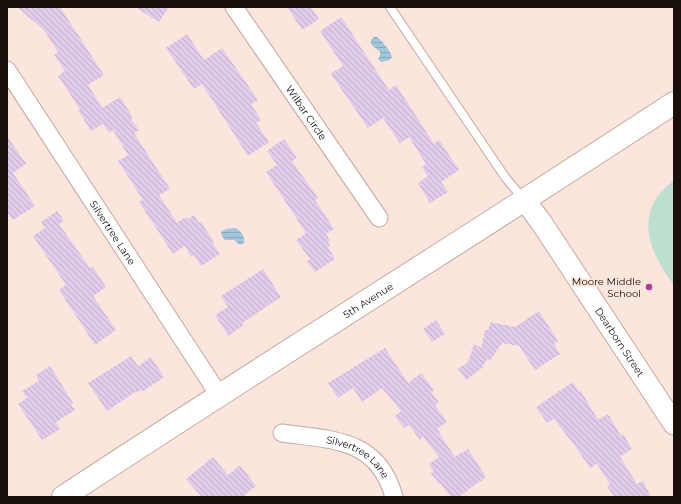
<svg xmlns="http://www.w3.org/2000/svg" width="681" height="504" font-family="Montserrat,sans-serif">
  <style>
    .grass { fill: #bedecf }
    .water { fill: url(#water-rules) }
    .building { fill: url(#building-back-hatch) }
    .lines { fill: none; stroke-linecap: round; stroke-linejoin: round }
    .service-casing { stroke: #c2a89d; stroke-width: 10 }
    .minor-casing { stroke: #c2a89d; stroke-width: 19 }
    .tertiary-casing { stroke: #c2a89d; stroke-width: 23 }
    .secondary-casing { stroke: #c2a89d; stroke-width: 24 }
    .service { stroke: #fff; stroke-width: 8 }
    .minor { stroke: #fff; stroke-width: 17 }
    .tertiary { stroke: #fff; stroke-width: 21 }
    .secondary { stroke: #fff; stroke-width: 22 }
    .poi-dot { fill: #af3b95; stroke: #fbe5dc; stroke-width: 1.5 }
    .labels { text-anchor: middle; stroke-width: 3.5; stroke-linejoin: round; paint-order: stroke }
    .street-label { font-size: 10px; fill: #19100c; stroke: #fbe5dc }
    .poi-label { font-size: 10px; fill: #19100c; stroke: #fbe5dc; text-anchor: end }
  </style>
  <defs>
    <pattern id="water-rules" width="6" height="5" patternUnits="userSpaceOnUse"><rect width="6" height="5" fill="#a2c6db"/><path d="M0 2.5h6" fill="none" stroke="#8ba9bb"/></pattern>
    <pattern id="building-back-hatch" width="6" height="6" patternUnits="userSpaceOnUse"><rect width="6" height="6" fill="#e0cbea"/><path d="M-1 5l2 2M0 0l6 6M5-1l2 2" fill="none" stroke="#c0adc8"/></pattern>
  </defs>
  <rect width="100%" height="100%" fill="#fbe5dc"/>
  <!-- grass -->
  <path class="grass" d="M674,181v105c-5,-8 -11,-16 -15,-24 -17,-30 -15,-61 15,-81z"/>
  <!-- water -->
  <path class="water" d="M374,37h3c6,5 13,13 15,20l-2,3 -9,2 -3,-3 2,-3v-4c-4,-5 -10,-5 -9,-12z
    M235,228c5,2 11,9 9,15l-4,2 -6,-5h-9l-3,-4 -1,-4 5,-3z"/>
  <!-- building -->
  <path class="building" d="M17,7h43l44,68 -16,10 14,23 18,-11 13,21 -2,1 8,11 -5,3 36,56 -11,6 18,28 9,-6 2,2 6,-4 5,8 2,-1 13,20 -2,1 8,11 -19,12 -7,-11 -3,2 -6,-11 -12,8 -34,-52 4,-2 -25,-39 10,-6 -15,-25 -4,3 -6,-9 -12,7 -13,-21 2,-1 -22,-33 7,-5 -11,-16 4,-3 -14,-22z
    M135,7h34l-10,15z
    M287,7h24l8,12 -17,11z
    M341,17l48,73 7,-5 38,59 5,-4 20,30 -18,12 7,10 -18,11 -12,-20 10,-7 -6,-9 4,-3 -17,-27 -9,6 -17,-25 -15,10 -37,-54 12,-8 -23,-35z
    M187,34l17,26 18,-12 36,52 -7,4 10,16 -5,3 13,19 -21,14 -46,-72 -8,5 -28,-41z
    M7,136l19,28 -13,9 22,33 -22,14 -6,-8z
    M284,139l13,19 -5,3 26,37 -3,2 19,29 -8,5 4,7 -2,1 2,4 -2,1 7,12 -20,13 -8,-11 3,-2 -14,-19 10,-7 -40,-61 11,-7 -10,-14z
    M57,211l7,10 -5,3 31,44 3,-1 13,20 -13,9 23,34 -21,15 -36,-55 7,-5 -33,-49 12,-8 -4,-6z
    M263,269l18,28 -39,26 2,2 -16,11 -13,-21 13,-8 -7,-11z
    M539,311l19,30 -4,3 6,10 -25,16 -16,-24 -17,-3 -12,18 -3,-2 -5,9 -16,12 -8,-11 10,-7 6,-18 7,4 4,-18h3l3,-8 24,5z
    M436,320l9,14 -13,8 -9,-13z
    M385,348l23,35 13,-10 13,17 -3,2 8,10 -4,3 12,17 -9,6 2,4 -1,1 16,24 13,-8 18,28 -28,20h-7l-11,-14 -1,1 -8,-11 3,-2 -5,-7 10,-7 -16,-20 -3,3 -11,-15 -5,3 -9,-12 6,-5 -19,-23 -20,14 -9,-14 -15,10 -10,-15z
    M131,356l7,10 13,-9 13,20 -22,15 -1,-2 -5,3 -1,-1 -28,19 -19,-28z
    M50,366l23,37 -2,1 4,6 -19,12 4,7 -18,11 -24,-36 9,-6 -5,-7 17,-10 -3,-6z
    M573,382l6,10 2,-1 17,29 10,-6 13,22 2,-2 9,15 -12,8 17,27 6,-3 8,16h-37l-7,-11 3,-2 -13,-20 -7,4 -15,-22 -21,-27 -7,4 -11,-16z
    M213,457l15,18 12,-10 16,21 -14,11h-40l-16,-18z"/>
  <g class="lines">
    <!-- service casing -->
    <g class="service-casing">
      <path id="service" d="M390,7l115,170 19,23"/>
    </g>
    <!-- minor casing -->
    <g class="minor-casing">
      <g id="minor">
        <path id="s1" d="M234,7l145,211"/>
        <path id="s2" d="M7,70l212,325"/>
        <path id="s3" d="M282,433c50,7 96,5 112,64"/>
      </g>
    </g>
    <!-- tertiary casing -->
    <g class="tertiary-casing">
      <g id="tertiary">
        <path id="s4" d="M525,201l16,21 133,202"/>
      </g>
    </g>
    <!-- secondary casing -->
    <g class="secondary-casing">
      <g id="secondary">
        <path id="s5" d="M63,497c202,-133 408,-261 611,-394"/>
      </g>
    </g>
    <!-- service -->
    <use href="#service" class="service"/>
    <!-- minor -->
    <use href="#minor" class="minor"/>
    <!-- tertiary -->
    <use href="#tertiary" class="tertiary"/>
    <!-- secondary -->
    <use href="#secondary" class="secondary"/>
  </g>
  <!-- markers -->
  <circle class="poi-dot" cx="649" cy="287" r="4"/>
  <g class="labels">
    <!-- street labels -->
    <g class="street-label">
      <text dy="4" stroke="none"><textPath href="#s1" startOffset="128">Wilbar Circle</textPath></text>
      <text dy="4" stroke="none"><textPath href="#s2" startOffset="194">Silvertree Lane</textPath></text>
      <text dy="4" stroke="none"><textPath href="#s5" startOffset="363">5th Avenue</textPath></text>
      <text dy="4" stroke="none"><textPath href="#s4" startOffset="170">Dearborn Street</textPath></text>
      <text dy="4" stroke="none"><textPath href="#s3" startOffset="82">Silvertree Lane</textPath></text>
    </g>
    <!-- poi labels -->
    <g class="poi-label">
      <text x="641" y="285">Moore Middle<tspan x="641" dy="12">School</tspan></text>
    </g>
  </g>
  <!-- border -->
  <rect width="681" height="504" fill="none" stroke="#19100c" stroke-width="16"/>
</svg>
